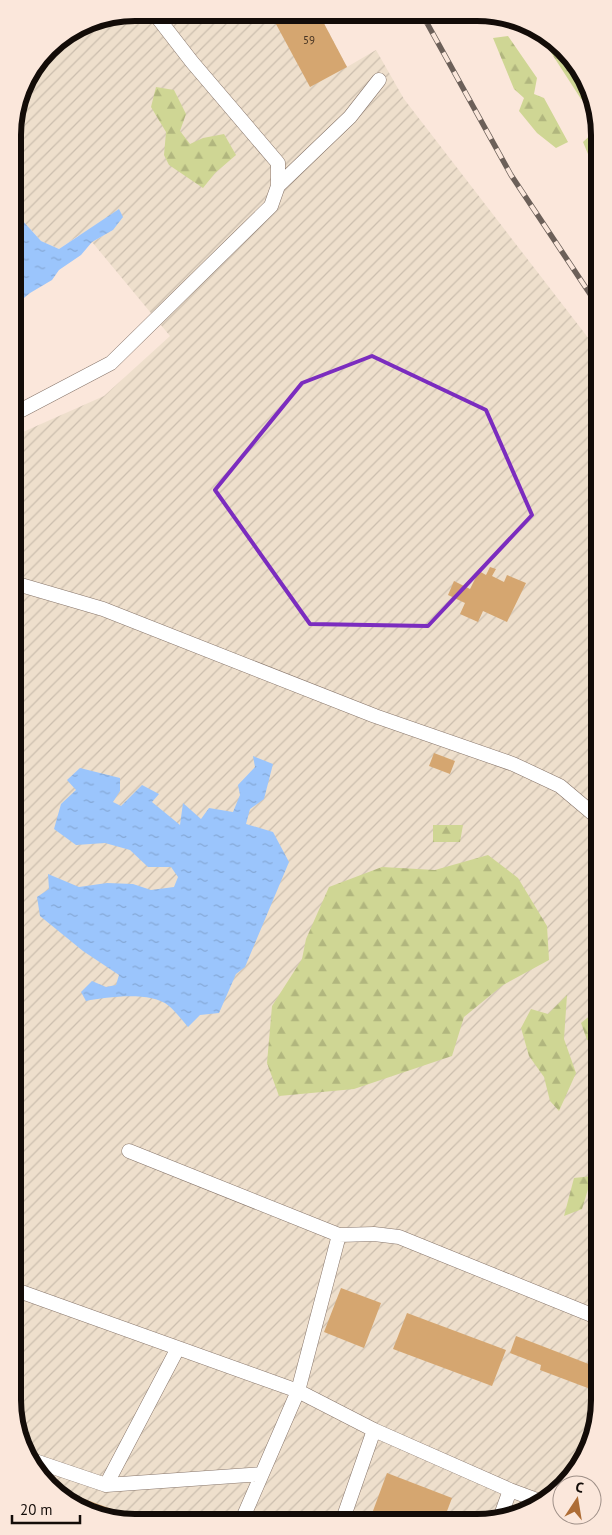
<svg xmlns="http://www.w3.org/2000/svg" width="612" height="1535" font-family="'PT Sans',sans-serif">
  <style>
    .industrial { fill: url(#industrial-furrows) }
    .forest { fill: url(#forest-firs) }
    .water { fill: url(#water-ripples) }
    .building { fill: #d5a670 }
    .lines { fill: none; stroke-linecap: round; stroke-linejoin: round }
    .lane-casing { stroke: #87756a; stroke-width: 15 }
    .lane { stroke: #fff; stroke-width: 14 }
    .rail-casing { stroke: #6c6059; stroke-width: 5.5 }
    .rail { stroke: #fbe7db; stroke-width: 4; stroke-dasharray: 11; stroke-linecap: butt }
    .marked { fill: none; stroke: #7b2cbf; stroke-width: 4; stroke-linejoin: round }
    .labels { text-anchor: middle; stroke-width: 5; stroke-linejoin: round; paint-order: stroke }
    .number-label { font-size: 11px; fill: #443222 }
    .rim { fill: none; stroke: #130c08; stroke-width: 6 }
  </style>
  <defs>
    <pattern id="industrial-furrows" width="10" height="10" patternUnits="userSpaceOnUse" patternTransform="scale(1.25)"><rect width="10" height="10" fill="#eedfcc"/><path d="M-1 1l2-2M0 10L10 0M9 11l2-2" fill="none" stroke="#cbbeae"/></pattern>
    <pattern id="forest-firs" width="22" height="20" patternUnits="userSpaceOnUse" patternTransform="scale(1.25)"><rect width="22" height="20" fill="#cfd694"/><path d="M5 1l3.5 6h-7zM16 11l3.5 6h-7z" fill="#b1b67e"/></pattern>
    <pattern id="water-ripples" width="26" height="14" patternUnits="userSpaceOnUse" patternTransform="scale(1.25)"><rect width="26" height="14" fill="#9bc5fc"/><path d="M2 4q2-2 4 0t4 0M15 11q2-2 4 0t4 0" fill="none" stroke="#85a8d6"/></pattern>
  </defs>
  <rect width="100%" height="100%" fill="#fbe7db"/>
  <!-- industrial -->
  <path class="industrial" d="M135,13l184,1 28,53 29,-17 28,49 192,249 3,1060 -9,39 -21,34 -61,37 -396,2 -58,-28 -37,-61 -3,-995 90,-40 66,-60 -78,-94 21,-12 -35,6 -19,13 -18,-8 -28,-31v-83l12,-46 29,-38 34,-21z"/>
  <!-- forest -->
  <path class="forest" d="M539,34l19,9 37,61v2l-14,-7z
    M508,36l29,42 -3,16 10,4 24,44 -12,6 -19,-15 -18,-22 5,-13 -10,-9 -21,-51z
    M156,87l18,3 12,24 -6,17 10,13 13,-6 21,-4 12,21 -21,18 -12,15 -34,-23 -5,-10 2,-23 -15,-25z
    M595,131l1,40h-1l-12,-29z
    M433,825h30l-3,17h-27z
    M488,855l30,23 29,48 2,34 -46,25 -39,32 -12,39 -98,33 -75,7 -12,-33 5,-57 30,-47 4,-20 23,-52 53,-20 53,3z
    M567,995l-3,44 12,34 -17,38 -9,-10 -6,-24 -15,-21 -8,-28 10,-19 17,5z
    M592,1014l6,4v25l-11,-3 -6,-17z
    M592,1176l-10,33 -18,7 10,-38z"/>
  <!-- water -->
  <path class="water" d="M119,209l4,8 -10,13 -21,12 -11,13 -22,15 -7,10 -22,13 -17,14v-97l28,31 18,8z
    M253,756l20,8 -9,35 -14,10 -4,15 27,8 16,30 -44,105 -9,7 -17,39 -19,2 -12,12c-6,-7 -12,-15 -19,-21 -19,-15 -60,-9 -83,-5l-5,-9 11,-11 14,6 10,-2 3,-10 -36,-24 -43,-35 -3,-19 12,-8 -1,-15 31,13 28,-4 26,1 18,6 23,-3 4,-10 -7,-10h-23l-18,-17 -25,-7 -29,2 -22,-16 7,-25 15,-14 -9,-10 13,-12 40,10v13l-7,11 8,4 21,-21 17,9 -7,8 28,23 3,-22 18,16 8,-11 24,4 7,-17 -2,-10 17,-18z"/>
  <!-- building -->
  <path class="building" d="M270,13l49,1 28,53 -37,20z
    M490,567l6,2 -4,7 12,6 3,-7 19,8 -19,39 -24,-11 -5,11 -18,-8 5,-11 -17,-8 6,-14 16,8 9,-18 7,4z
    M434,753l21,8 -5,13 -21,-8z
    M341,1288l40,15 -17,45 -40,-16z
    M407,1313l99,37 -14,36 -99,-37z
    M516,1336l83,32v7l-6,15 -53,-20 1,-5 -31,-12z
    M387,1473l65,25 -8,21h-74z
    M54,1488l66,24 -3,8h-5l-58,-28z"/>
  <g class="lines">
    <!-- lane casing -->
    <g class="lane-casing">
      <path id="lane" d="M278,186l72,-69 29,-37
        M14,414l97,-51 160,-157 7,-20v-23l-86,-101 -38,-49
        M14,583l89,26 272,107 138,48 47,22 38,32
        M129,1151l210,84 35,-1 25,3 200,81
        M16,1290l282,101 76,39 136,60 27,10
        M35,1461l71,24 156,-11
        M106,1485l72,-137
        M500,1518l10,-28
        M343,1519l31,-89
        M242,1520l56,-129 41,-156"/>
    </g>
    <!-- lane -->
    <use href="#lane" class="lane"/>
    <!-- rail casing -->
    <g class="rail-casing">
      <path id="rail" d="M422,14l89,161 85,128"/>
    </g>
    <!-- rail -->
    <use href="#rail" class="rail"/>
  </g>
  <!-- marked area -->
  <path class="marked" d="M372,356l114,54 46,105 -104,111 -118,-2 -95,-134 87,-107z"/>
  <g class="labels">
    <!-- number labels -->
    <g class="number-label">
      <text x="309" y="44">59</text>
    </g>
  </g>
  <!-- crop -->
  <path d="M0 0H612V1535H0ZM135 21H477A114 114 0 0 1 591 135V1400A114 114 0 0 1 477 1514H135A114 114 0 0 1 21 1400V135A114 114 0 0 1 135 21Z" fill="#fbe7db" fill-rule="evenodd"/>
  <path class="rim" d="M135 21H477A114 114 0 0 1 591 135V1400A114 114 0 0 1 477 1514H135A114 114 0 0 1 21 1400V135A114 114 0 0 1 135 21Z"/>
  <!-- north arrow -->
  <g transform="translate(577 1500) rotate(12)"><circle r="24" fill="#fbe7db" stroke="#9e8f87"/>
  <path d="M0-4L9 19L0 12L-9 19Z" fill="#ae6d36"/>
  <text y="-8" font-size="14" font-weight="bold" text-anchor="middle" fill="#130c08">С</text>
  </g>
  <!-- scale -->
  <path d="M12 1515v8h68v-8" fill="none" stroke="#130c08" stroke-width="2.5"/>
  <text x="20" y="1515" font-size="15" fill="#130c08" stroke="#fbe7db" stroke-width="4" paint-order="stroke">20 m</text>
</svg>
